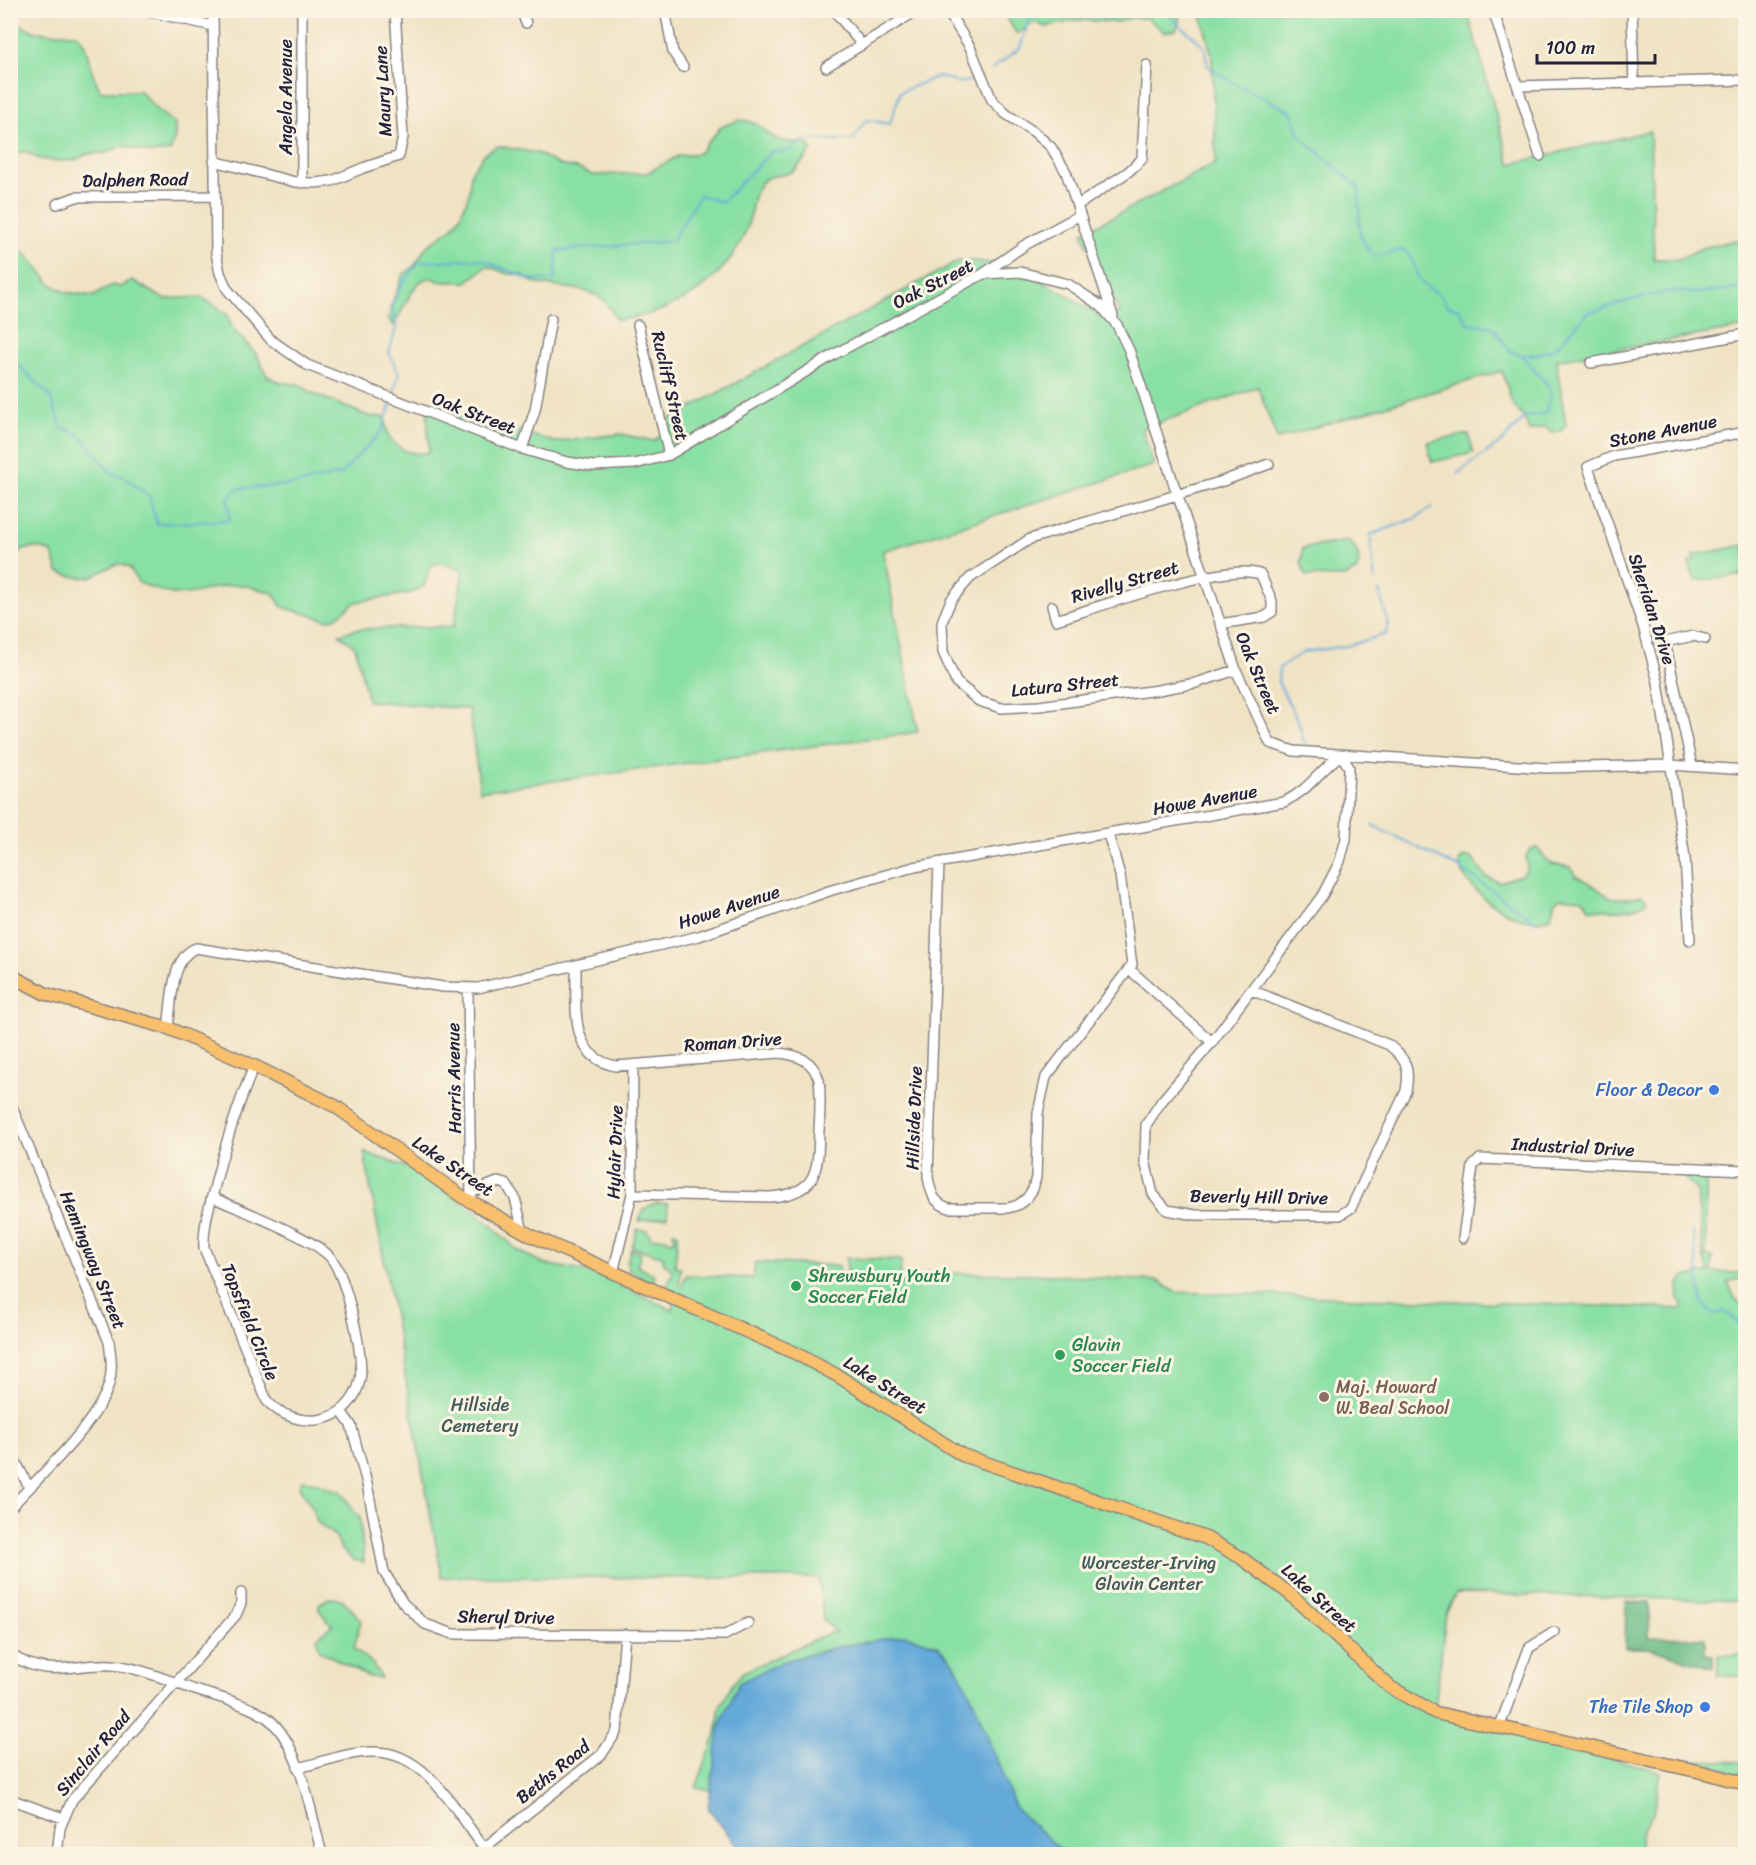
<svg xmlns="http://www.w3.org/2000/svg" width="1756" height="1865" font-family="Sriracha,sans-serif">
  <style>
    .green { fill: #89e0a4; stroke: #568170; stroke-width: 1.5 }
    .forest { fill: #6ebe8a; stroke: #487062; stroke-width: 1.5 }
    .water { fill: #64a9d9; stroke: #43668a; stroke-width: 1.5 }
    .lines { fill: none; stroke-linecap: round; stroke-linejoin: round }
    .stream { stroke: #64a9d9; stroke-width: 2 }
    .minor-casing { stroke: #898280; stroke-width: 12 }
    .major-casing { stroke: #898280; stroke-width: 15 }
    .minor { stroke: #fff; stroke-width: 9 }
    .major { stroke: #f8bf6c; stroke-width: 12 }
    .shop-dot { fill: #3f7fe0; stroke: #fcf5e5; stroke-width: 2 }
    .leisure-dot { fill: #2e9e5b; stroke: #fcf5e5; stroke-width: 2 }
    .education-dot { fill: #8d6e63; stroke: #fcf5e5; stroke-width: 2 }
    .labels { text-anchor: middle; stroke-width: 6; stroke-linejoin: round; paint-order: stroke }
    .street-label { font-size: 18px; fill: #22223b; stroke: #fcf5e5 }
    .shop-label { font-size: 18px; fill: #366cbe; stroke: #fcf5e5; text-anchor: end }
    .leisure-label { font-size: 18px; fill: #27864d; stroke: #fcf5e5; text-anchor: start }
    .education-label { font-size: 18px; fill: #785e54; stroke: #fcf5e5; text-anchor: start }
    .park-label { font-size: 18px; fill: #415b5a; stroke: #fcf5e5 }
  </style>
  <rect width="100%" height="100%" fill="#fcf5e5"/>
  <filter id="ink" filterUnits="userSpaceOnUse"><feTurbulence type="fractalNoise" baseFrequency=".0167" numOctaves="2"/><feDisplacementMap in="SourceGraphic" scale="12" xChannelSelector="R" yChannelSelector="G"/><feConvolveMatrix kernelMatrix="1 2 1 2 8 2 1 2 1" color-interpolation-filters="sRGB"/></filter>
  <filter id="wash" filterUnits="userSpaceOnUse"><feTurbulence type="fractalNoise" baseFrequency=".008" numOctaves="4" result="noise"/><feDisplacementMap in="SourceGraphic" scale="24" xChannelSelector="R" yChannelSelector="G"/><feGaussianBlur stdDeviation="1.35" result="paint"/><feColorMatrix in="noise" values="0 0 0 0 0 0 0 0 0 0 0 0 0 0 0 0 0 1.4 0 .05"/><feComposite in="paint" operator="in"/></filter>
  <g filter="url(#wash)">
    <rect width="100%" height="100%" fill="#f0e3c4"/>
    <!-- green -->
    <path class="green" d="M1467,10l43,154 140,-33 4,128h25l23,-11 43,-10 1,89 -190,33 10,65 -6,7 -9,1 -5,-6 -17,4 -3,-10 -14,-18 -10,-32 -225,68 -19,-52 -116,42 12,36 -271,86 35,181 -438,59 -11,-82 -101,-8 -13,-54 -16,-13 19,-5 96,-3 9,-56 -24,-7 -9,3 -6,20 -12,7 -56,9 -21,16 -8,2 -45,-13 -9,-14c-12,-3 -25,-8 -37,-8 -24,0 -45,14 -68,8 -4,-1 -28,-9 -30,-11 -5,-6 -5,-14 -14,-17 -12,-4 -24,11 -35,12 -11,2 -21,-2 -31,-5l-6,-19c-16,-9 -24,-5 -41,1l-1,-309 14,7 27,32 14,8 29,4 18,-11 9,2 11,-7 32,19 37,-2 17,10 10,9 4,12 25,27 10,21 15,7 17,1 15,10 54,22 16,1c3,6 2,14 5,20 8,14 26,19 40,15l-2,-48 128,38 65,-8 34,7 9,-8 7,-14 288,-158c56,-4 101,29 145,57l17,-5 -38,-80 134,-70 -4,-107 -12,-45z
      M1002,11h177v12l-3,7 -12,2 -17,-14h-16l-15,4 -39,-2 -32,7 -10,-5 -18,12z
      M11,21l25,11 41,2c13,12 11,38 24,57h39l16,18 19,15v13l-5,14 -18,2 -30,-7 -16,7 -19,1 -11,6 -16,1 -21,-2 -14,-8 -14,5z
      M739,120c23,2 21,10 38,19 7,4 24,3 33,6l2,4c-6,9 -15,22 -26,25 -10,3 -17,0 -25,9 -10,12 -9,33 -15,48 -22,52 -74,84 -129,89 -4,-6 -8,-15 -14,-20 -17,-17 -70,-9 -80,-25l-15,-1 -21,-8 -20,16c-9,-1 -20,1 -28,-1 -5,-1 -4,-3 -9,-3 -17,0 -27,35 -37,47l-4,-6 1,-10 13,-34 12,-10 11,-18 27,-20 7,-10 9,-23 2,-22 15,-20 12,-6 39,7 22,12 18,3 16,7 54,-2 31,-17 21,-3 22,-26z
      M1469,434l4,19 -41,9 -5,-20z
      M1349,541c9,8 12,18 8,29l-12,7 -39,-1 -5,-13 2,-15z
      M1745,545v30l-50,6 -6,-19 6,-1 -1,-6z
      M1537,848l14,16 20,3 4,9c30,9 25,31 67,19l4,4v4c-19,10 -35,7 -56,6l-7,-10 -23,-2 -5,5 -4,15c-28,16 -89,-26 -92,-56l4,-4 9,1 14,19 14,5 23,-8 4,-5 -1,-14 5,-6z
      M364,1152l48,17 67,45 38,36 9,5 19,9 53,10 74,36 6,-16 -12,-6 7,-17 -10,-9 1,-5 -32,-10 5,-18 10,1 4,8h15l4,3 5,-2 -2,-7 5,1 -3,33 6,2 -2,16 3,1 4,-10 67,3 2,-16 84,4 1,14 8,1 -2,-23 55,2 -1,23h26v-10l108,1 124,7 17,11 509,17 -5,-10 -1,-14 6,-8 25,-5 -6,-15 -6,-66 -14,-15h23v81h6v15l29,1 1,-5 3,1v8l-17,5 6,15 11,12v292l-289,-8 -10,21 -11,93 226,65 -8,42 -11,16 -4,24h-675l-7,-24 -260,-42 20,-54 4,-27 12,-22 11,-13 86,-39h8l-14,-13 -4,-42 -377,-1z
      M656,1203l12,1 -1,13 -28,4 5,-12z
      M631,1249l10,4 -4,13 18,9 -1,6 -3,1 -22,-12 -2,-7z
      M302,1480c17,1 24,8 39,11l14,22 5,3 4,46 -11,-2 -12,-11 -5,-12 -19,-15 -6,-17 -12,-18z
      M329,1598l13,1 19,21 -7,28 18,15 9,15 -12,-1 -50,-27 -2,-12 15,-13 -13,-15v-6z
      M1718,1655h27v21h-27z
      M1685,1760l60,2v13z"/>
    <!-- forest -->
    <path class="forest" d="M1626,1602l24,1 -1,34 56,1v16l8,1v13l-65,-20h-23z"/>
    <!-- water -->
    <path class="water" d="M906,1635l31,10 16,16 19,36 44,112 49,45h-322l-35,-46 12,-84 19,-41 42,-21 60,-16z"/>
    <g class="lines">
      <!-- stream -->
      <path class="stream" d="M1163,10l41,36 4,21 26,16 57,28 10,26 58,51c3,25 -7,53 17,68l27,-6c15,10 10,23 19,33 11,11 14,4 25,23l12,3 9,14 25,4 17,24 11,4 27,30 3,11 -6,17 -19,3 -22,24 -47,34
        M992,69l28,-21 11,-34 30,-4
        M1522,355l15,-1 19,-6 31,-35 51,-15 34,-7 25,2 49,-5
        M10,357l40,39 12,32 18,7 31,38 13,4 25,19 8,28 73,-4 -2,-21 8,-10 62,-5 43,-10 41,-43 10,-30
        M393,395l6,-21 -10,-21 7,-25 -4,-24 11,-21 16,-21 62,-3 48,20 26,1 2,-29 115,-10 28,-46 22,7 50,-51 14,1 19,-12h48l13,-20 24,4 10,-32 39,-16 18,7 18,-3
        M1375,581l-5,-46 46,-17 16,-11
        M1305,745l-7,-24 -20,-39 1,-14 25,-16 43,-6 39,-12 2,-12 -9,-31
        M1372,825l87,43 77,53
        M1693,1231l9,71 12,12 12,-3 20,18"/>
    </g>
  </g>
  <g filter="url(#ink)">
    <g class="lines">
      <!-- minor casing -->
      <g class="minor-casing">
        <path id="minor" d="M142,10l71,16
          M213,10l3,243 4,20 7,16 44,51 36,25 215,84 45,13 26,4 42,-2 34,-9 166,-101 148,-80 37,-2 48,12 33,22 16,19 12,25 107,320 34,73 24,8 253,17 122,-3 77,5
          M302,10v173
          M521,10l5,13
          M665,10l8,42 10,15
          M834,10l28,35
          M947,10l23,37 22,53 14,14 28,18 17,15 15,25 14,43
          M1493,10l47,146
          M1632,10l2,74
          M826,67l92,-57
          M1518,86l228,-6
          M214,161l81,21 20,1 17,-2 31,-13 36,-12 4,-19 -8,-127
          M57,204l19,-7 139,-1
          M1078,205l50,-33 14,-13 5,-94
          M983,274l42,-29 55,-30 33,101
          M638,325l31,130
          M1591,363l155,-29
          M522,449l13,-39 16,-91
          M1052,606l4,14c36,-11 177,-61 205,-45l11,26v11l-8,5 -44,7
          M1236,670l-40,13 -38,7 -119,16 -38,2 -22,-7 -23,-19 -13,-30 -1,-30 9,-22 19,-22 60,-39 193,-58 46,-17
          M1692,766l-27,-124 28,-6 12,3
          M939,863l-11,314c3,16 5,26 21,31h59l10,-3 9,-7 6,-9 3,-12 2,-64 8,-36 86,-112 -12,-90 -12,-41
          M1690,940l-5,-82 -27,-176 -15,-56 -55,-159 26,-11 132,-24
          M576,966c1,38 -9,91 40,100l163,-13c19,2 34,7 40,27 2,16 1,34 0,51 -1,41 -2,63 -49,66l-138,-3
          M1129,969l83,73
          M468,989l3,213
          M1251,990l138,55c18,15 21,23 17,46l-55,117 -11,7h-145l-28,-5 -14,-16 -8,-33 1,-36 15,-23 51,-60z
          M168,1028c4,-24 2,-70 28,-80l247,39 35,1 221,-52 133,-46 82,-23 370,-65c27,-13 35,-32 57,-47l8,12 -3,72 -6,22 -18,35 -71,94
          M10,1102l99,240c2,14 4,28 0,42 -11,39 -70,93 -99,124
          M471,1192l27,-10 8,2 9,14 8,33
          M212,1197c28,13 100,40 118,60 16,17 35,101 30,123 -10,46 -64,52 -93,21l-63,-153c-1,-21 5,-40 10,-59 10,-43 23,-82 40,-123
          M1463,1238l10,-72 7,-7 266,11
          M613,1273l19,-79 1,-128
          M341,1411l10,14 16,59 17,88 19,31 22,21 28,10h15l257,1 23,-12
          M10,1451l19,36
          M10,1654c38,26 62,9 102,11 27,2 57,16 83,25 22,7 48,13 68,25 37,22 48,100 59,139
          M1499,1728l30,-80 25,-16
          M298,1768c25,-6 52,-17 77,-16 54,0 84,66 114,102
          M10,1799l53,19
          M484,1848l118,-94 15,-23 8,-97
          M57,1854l3,-26 12,-28 164,-185 5,-12v-10"/>
      </g>
      <!-- major casing -->
      <g class="major-casing">
        <path id="major" d="M10,975l36,19 122,34 86,38 81,40 126,90 69,39 265,118 43,23 124,79 244,83 34,19 50,37 100,93 46,26 270,60 40,11"/>
      </g>
      <!-- minor -->
      <use href="#minor" class="minor"/>
      <!-- major -->
      <use href="#major" class="major"/>
    </g>
  </g>
  <!-- markers -->
  <g class="shop-dot">
    <circle cx="1714" cy="1090" r="6"/>
    <circle cx="1705" cy="1707" r="6"/>
  </g>
  <g class="leisure-dot">
    <circle cx="796" cy="1286" r="6"/>
    <circle cx="1060" cy="1355" r="6"/>
  </g>
  <circle class="education-dot" cx="1324" cy="1397" r="6"/>
  <g class="labels">
    <!-- street labels -->
    <g class="street-label">
      <text transform="translate(383 91) rotate(-93)" y="6">Maury Lane</text>
      <text transform="translate(286 97) rotate(-90)" y="6">Angela Avenue</text>
      <text transform="translate(135 180) rotate(-1)" y="6">Dalphen Road</text>
      <text transform="translate(933 284) rotate(-27)" y="6">Oak Street</text>
      <text transform="translate(670 386) rotate(77)" y="6">Rucliff Street</text>
      <text transform="translate(474 413) rotate(21)" y="6">Oak Street</text>
      <text transform="translate(1663 431) rotate(-11)" y="6">Stone Avenue</text>
      <text transform="translate(1125 582) rotate(-16)" y="6">Rivelly Street</text>
      <text transform="translate(1652 609) rotate(72)" y="6">Sheridan Drive</text>
      <text transform="translate(1258 673) rotate(67)" y="6">Oak Street</text>
      <text transform="translate(1065 685) rotate(-6)" y="6">Latura Street</text>
      <text transform="translate(1205 800) rotate(-10)" y="6">Howe Avenue</text>
      <text transform="translate(729 907) rotate(-18)" y="6">Howe Avenue</text>
      <text transform="translate(733 1042) rotate(-4)" y="6">Roman Drive</text>
      <text transform="translate(454 1078) rotate(-91)" y="6">Harris Avenue</text>
      <text transform="translate(914 1118) rotate(-88)" y="6">Hillside Drive</text>
      <text transform="translate(1573 1147) rotate(3)" y="6">Industrial Drive</text>
      <text transform="translate(615 1152) rotate(-88)" y="6">Hylair Drive</text>
      <text transform="translate(453 1166) rotate(34)" y="6">Lake Street</text>
      <text transform="translate(1259 1197) rotate(1)" y="6">Beverly Hill Drive</text>
      <text transform="translate(93 1260) rotate(68)" y="6">Hemingway Street</text>
      <text transform="translate(250 1322) rotate(68)" y="6">Topsfield Circle</text>
      <text transform="translate(885 1385) rotate(32)" y="6">Lake Street</text>
      <text transform="translate(1319 1598) rotate(42)" y="6">Lake Street</text>
      <text transform="translate(506 1617) rotate(1)" y="6">Sheryl Drive</text>
      <text transform="translate(93 1753) rotate(-50)" y="6">Sinclair Road</text>
      <text transform="translate(553 1772) rotate(-39)" y="6">Beths Road</text>
    </g>
    <!-- shop labels -->
    <g class="shop-label">
      <text x="1702" y="1096">Floor &amp; Decor</text>
      <text x="1693" y="1713">The Tile Shop</text>
    </g>
    <!-- leisure labels -->
    <g class="leisure-label">
      <text x="808" y="1282">Shrewsbury Youth<tspan x="808" dy="21">Soccer Field</tspan></text>
      <text x="1072" y="1351">Glavin<tspan x="1072" dy="21">Soccer Field</tspan></text>
    </g>
    <!-- education labels -->
    <g class="education-label">
      <text x="1336" y="1393">Maj. Howard<tspan x="1336" dy="21">W. Beal School</tspan></text>
    </g>
    <!-- park labels -->
    <g class="park-label">
      <text x="480" y="1411">Hillside<tspan x="480" dy="21">Cemetery</tspan></text>
      <text x="1149" y="1569">Worcester-Irving<tspan x="1149" dy="21">Glavin Center</tspan></text>
    </g>
  </g>
  <!-- margin -->
  <rect width="1756" height="1865" fill="none" stroke="#fcf5e5" stroke-width="36"/>
  <!-- scale -->
  <path d="M1537 54v9h118v-9" fill="none" stroke="#22223b" stroke-width="3"/>
  <text x="1546" y="54" font-size="18" fill="#22223b" stroke="#fcf5e5" stroke-width="4.5" paint-order="stroke">100 m</text>
</svg>
